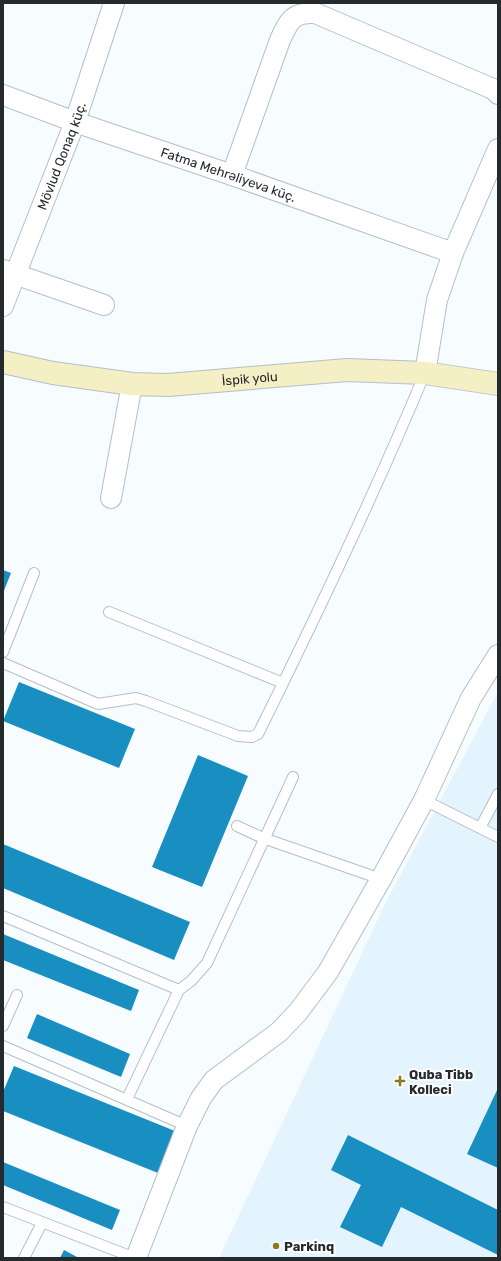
<svg xmlns="http://www.w3.org/2000/svg" width="501" height="1261" font-family="Rubik,sans-serif">
  <style>
    .built { fill: #e3f4fe }
    .building { fill: #198fc1 }
    .lines { fill: none; stroke-linecap: round; stroke-linejoin: round }
    .lane-casing { stroke: #b3c0c7; stroke-width: 12 }
    .street-casing { stroke: #b3c0c7; stroke-width: 22 }
    .secondary-casing { stroke: #b3c0c7; stroke-width: 24 }
    .lane { stroke: #fff; stroke-width: 10 }
    .street { stroke: #fff; stroke-width: 20 }
    .secondary { stroke: #f5efc6; stroke-width: 22 }
    .poi-dot { fill: #877b20; stroke: #fff; stroke-width: 1.5 }
    .labels { text-anchor: middle; stroke-width: 4; stroke-linejoin: round; paint-order: stroke }
    .street-label { font-size: 13px; fill: #252a2d; stroke: #fff }
    .poi-label { font-size: 13px; font-weight: bold; fill: #252a2d; stroke: #fff; text-anchor: start }
  </style>
  <rect width="100%" height="100%" fill="#f6fcff"/>
  <!-- built -->
  <path class="built" d="M498,692v566h-279l166,-354z"/>
  <!-- building -->
  <path class="building" d="M3,570l8,3 -8,20z
    M19,682l116,47 -16,39 -116,-47z
    M198,755l50,21 -46,111 -50,-20z
    M3,844l187,78 -16,38 -171,-72z
    M3,934l136,56 -8,21 -128,-51z
    M37,1014l93,40 -9,23 -94,-39z
    M14,1066l161,65 -17,42 -155,-62v-19z
    M498,1088v80l-31,-14z
    M348,1135l150,75v45l-97,-48 -19,40 -42,-20 21,-42 -30,-15z
    M3,1162l117,48 -8,20 -109,-45z
    M64,1250l15,8h-19z"/>
  <g class="lines">
    <!-- lane casing -->
    <g class="lane-casing">
      <path id="lane" d="M109,612l174,71
        M3,652l31,-79
        M3,663l95,41 38,-6 10,3 92,35 14,1 6,-3c59,-119 116,-239 167,-361
        M424,800l74,37
        M237,826l26,12 118,41
        M480,828l18,-34
        M3,916l176,74
        M3,1026l14,-31
        M3,1046l184,80
        M127,1099l52,-109 12,-9 16,-18 86,-186
        M3,1207l132,51
        M24,1258l18,-35"/>
    </g>
    <!-- street casing -->
    <g class="street-casing">
      <g id="street">
        <path id="s1" d="M3,95l72,27 157,53 221,78"/>
        <path d="M232,175l48,-135c9,-19 12,-28 35,-27l178,76 5,5"/>
        <path d="M3,270l101,35"/>
        <path id="s2" d="M3,306l72,-184 39,-119"/>
        <path d="M425,373l12,-73 16,-47 45,-104"/>
        <path d="M111,498l21,-114"/>
        <path d="M136,1258l51,-132 14,-28 13,-18 65,-48 19,-20 30,-40 53,-93 43,-79 47,-102 27,-43"/>
      </g>
    </g>
    <!-- secondary casing -->
    <g class="secondary-casing">
      <g id="secondary">
        <path id="s3" d="M3,362l50,11 79,11 36,1 179,-15 78,3 73,11"/>
      </g>
    </g>
    <!-- lane -->
    <use href="#lane" class="lane"/>
    <!-- street -->
    <use href="#street" class="street"/>
    <!-- secondary -->
    <use href="#secondary" class="secondary"/>
  </g>
  <!-- markers -->
  <g class="poi-dot">
    <path d="M398 1075h4v4h4v4h-4v4h-4v-4h-4v-4h4z"/>
    <circle cx="276" cy="1246" r="4"/>
  </g>
  <g class="labels">
    <!-- street labels -->
    <g class="street-label">
      <text dy="5" stroke="none"><textPath href="#s2" startOffset="161">Mövlud Qonaq küç.</textPath></text>
      <text dy="5" stroke="none"><textPath href="#s1" startOffset="239">Fatma Mehrəliyeva küç.</textPath></text>
      <text dy="5" stroke="none"><textPath href="#s3" startOffset="249">İspik yolu</textPath></text>
    </g>
    <!-- poi labels -->
    <g class="poi-label">
      <text x="409" y="1079">Quba Tibb<tspan x="409" dy="15">Kolleci</tspan></text>
      <text x="284" y="1251">Parkinq</text>
    </g>
  </g>
  <!-- border -->
  <rect width="501" height="1261" fill="none" stroke="#252a2d" stroke-width="8"/>
</svg>
